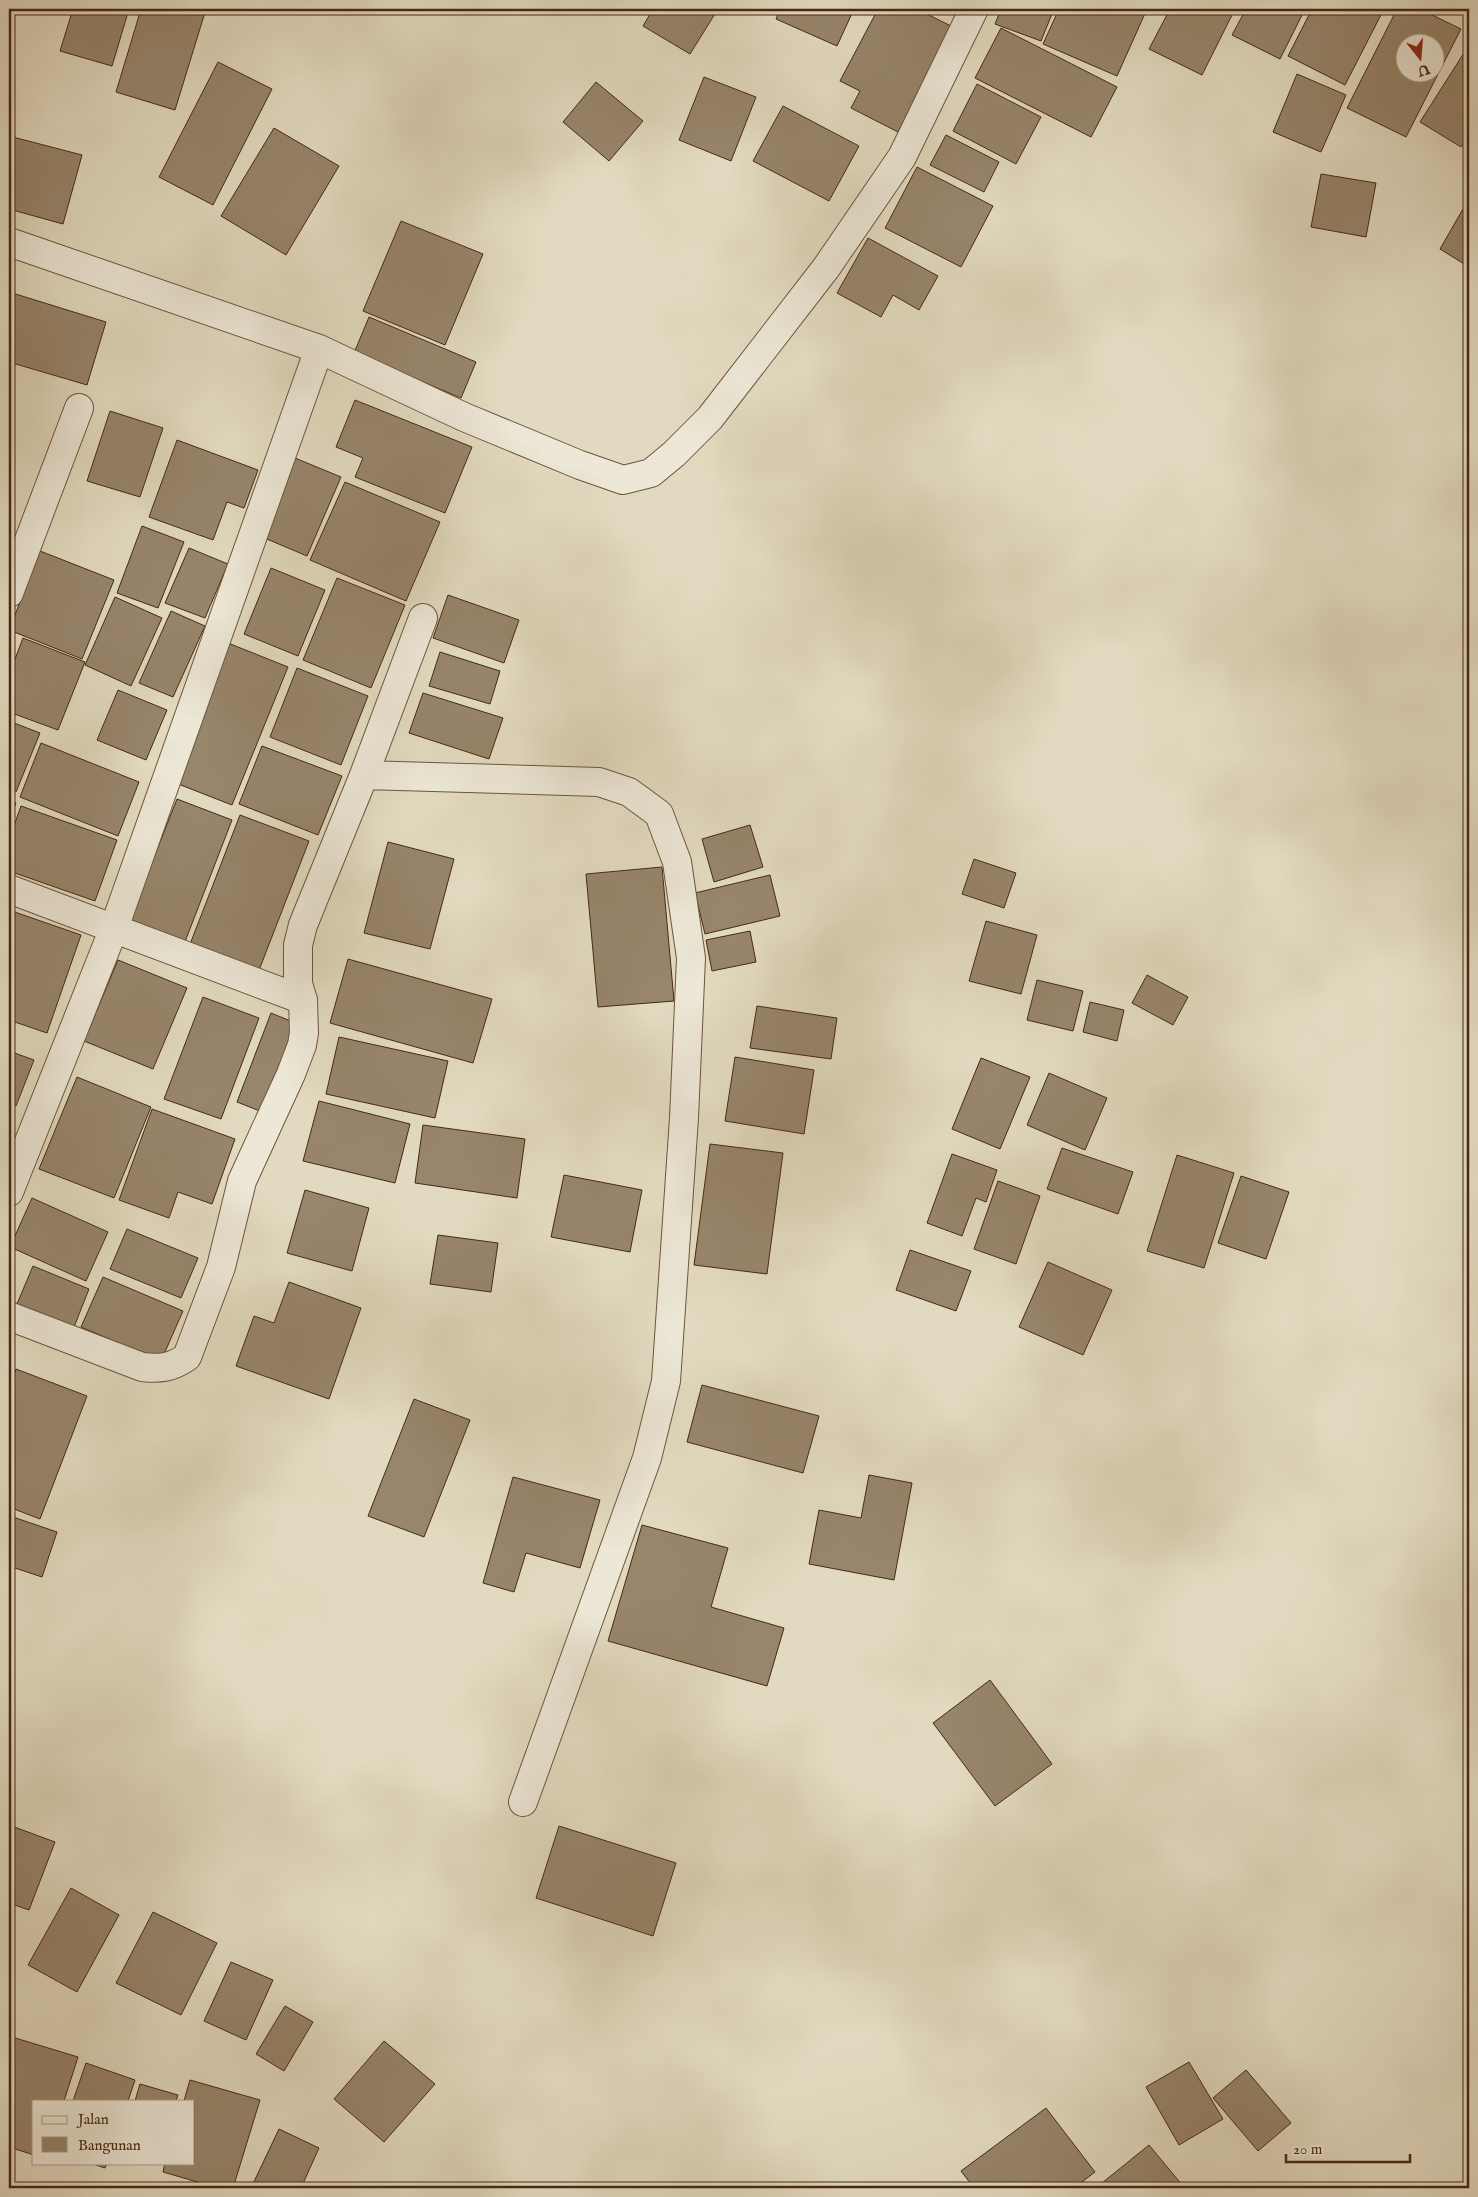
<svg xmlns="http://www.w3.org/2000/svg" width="1478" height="2197" font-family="'IM FELL English',serif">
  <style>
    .building { fill: #97856c; stroke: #462911; fill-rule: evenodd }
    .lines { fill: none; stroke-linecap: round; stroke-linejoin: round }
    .street-casing { stroke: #6d553d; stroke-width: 30 }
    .street { stroke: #ece7d6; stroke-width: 28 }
  </style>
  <rect width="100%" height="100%" fill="#e2dac0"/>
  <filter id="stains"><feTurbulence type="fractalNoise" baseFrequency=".004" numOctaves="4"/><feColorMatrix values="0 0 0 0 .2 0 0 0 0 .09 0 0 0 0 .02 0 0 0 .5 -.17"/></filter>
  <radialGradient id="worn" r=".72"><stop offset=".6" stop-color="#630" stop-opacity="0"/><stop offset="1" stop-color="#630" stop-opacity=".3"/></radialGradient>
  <!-- building -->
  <path class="building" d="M73,9h56l-17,57 -52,-15z
    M141,9h65l-31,101 -59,-18z
    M653,9h65l-28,45 -47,-28z
    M780,9h74l-17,37 -61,-27z
    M878,9h39l36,18 -55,105 -47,-24 9,-17 -20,-10z
    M1001,9h53l-13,32 -46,-17z
    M1059,9h88l-30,67 -74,-32z
    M1170,9h65l-33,66 -53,-26z
    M1246,9h59l-25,50 -48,-24z
    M1312,9h72l-39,76 -57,-29z
    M1397,9h23l41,20 -55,108 -59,-29zM1406,42h30v30h-30z
    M1001,28l116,59 -26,50 -116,-59z
    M1469,45v90l-8,12 -41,-25z
    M218,62l54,27 -59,116 -54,-28z
    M1297,74l49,21 -25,57 -48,-20z
    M704,77l52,20 -25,64 -52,-21z
    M596,82l47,39 -34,40 -46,-39z
    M977,84l64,33 -25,47 -63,-33z
    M783,106l76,40 -30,55 -76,-40z
    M274,128l65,38 -53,89 -65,-39z
    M946,135l53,27 -15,30 -54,-27z
    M9,136l73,19 -19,69 -54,-15z
    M917,167l76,39 -32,61 -76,-39z
    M1321,174l55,9 -10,54 -55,-10z
    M1463,209l6,4v54l-29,-18z
    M401,221l82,33 -38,91 -82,-34z
    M868,238l70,38 -19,34 -26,-15 -12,22 -44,-24z
    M9,292l97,30 -19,63 -78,-23z
    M369,317l107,45 -15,36 -107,-45z
    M355,400l117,47 -27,66 -90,-36 8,-19 -27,-11z
    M110,411l53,17 -23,69 -53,-16z
    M177,440l81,30 -14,38 -17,-6 -14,38 -64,-23z
    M295,458l46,19 -34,79 -45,-19z
    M345,482l95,40 -34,79 -96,-41z
    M142,526l42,16 -26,66 -41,-15z
    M189,548l39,16 -23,54 -40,-15z
    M40,551l74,29 -32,79 -73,-29z
    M271,568l54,22 -27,66 -54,-22z
    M337,578l68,27 -34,83 -68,-28z
    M448,595l71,25 -15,43 -71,-25z
    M115,597l47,21 -31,68 -46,-21z
    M171,611l34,15 -32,71 -34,-14z
    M23,638l62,24 -27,68 -49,-18v-37z
    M228,643l60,24 -56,138 -59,-23z
    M440,652l60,19 -10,33 -61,-18z
    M297,668l71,28 -27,69 -71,-28z
    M118,690l49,20 -21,50 -49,-20z
    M423,693l80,25 -14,41 -80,-26z
    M9,721l31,12 -24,59 -7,-2z
    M41,743l98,39 -21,54 -98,-39z
    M262,746l80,30 -24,59 -79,-31z
    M177,799l55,21 -51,132 -56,-21z
    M9,800l7,3 -7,16z
    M21,806l96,34 -22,61 -86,-30v-31z
    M240,815l69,26 -53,137 -69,-26z
    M750,825l13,42 -49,15 -12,-43z
    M388,842l66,17 -24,90 -66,-16z
    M974,859l42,14 -12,35 -42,-14z
    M662,867l12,134 -76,6 -12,-133z
    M770,875l10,41 -75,18 -10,-41z
    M9,910l72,25 -34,98 -38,-13z
    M986,921l51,14 -16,59 -52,-13z
    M750,931l6,31 -44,9 -6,-31z
    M348,959l144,40 -19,64 -143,-40z
    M118,960l69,28 -34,81 -69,-28z
    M1147,975l41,22 -15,28 -41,-22z
    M1037,980l46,11 -10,40 -46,-11z
    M203,997l56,21 -38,101 -57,-20z
    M1090,1002l34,8 -7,31 -34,-9z
    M757,1006l80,12 -6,41 -81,-11z
    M271,1013l27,11 -33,89 -28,-11z
    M339,1037l109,24 -13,57 -109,-24z
    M9,1051l25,9 -18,46 -7,-3z
    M735,1057l79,13 -10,64 -79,-13z
    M981,1058l49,19 -30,72 -48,-20z
    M1049,1073l58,25 -22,52 -58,-25z
    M77,1077l74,30 -37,91 -75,-29z
    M319,1101l91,23 -15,59 -92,-22z
    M152,1109l83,30 -23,65 -34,-12 -9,26 -50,-18z
    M423,1125l102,14 -8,59 -102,-15z
    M710,1144l73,9 -16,121 -73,-9z
    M1062,1148l71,24 -15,42 -71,-25z
    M952,1154l45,16 -11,32 -10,-4 -14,38 -35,-13z
    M1177,1155l57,18 -30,95 -57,-17z
    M564,1175l78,15 -12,62 -79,-15z
    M1241,1176l48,16 -23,67 -48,-16z
    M998,1181l42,15 -24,68 -42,-15z
    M305,1190l64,18 -17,63 -65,-18z
    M32,1198l76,34 -22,49 -76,-34z
    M127,1229l71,29 -17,40 -71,-29z
    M438,1235l60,8 -7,49 -61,-8z
    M910,1250l61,21 -15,40 -60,-21z
    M1048,1262l64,28 -29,65 -64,-28z
    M33,1266l56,23 -15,38 -57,-23z
    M103,1277l80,34 -22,50 -80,-34z
    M289,1282l72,26 -32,91 -93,-33 18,-50 20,7z
    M16,1369l71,27 -47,123 -31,-12v-118z
    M702,1385l117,31 -16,57 -116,-31z
    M414,1399l56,21 -46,117 -56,-21z
    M869,1475l43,8 -18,97 -85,-16 10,-54 42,8z
    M513,1477l87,23 -20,68 -54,-15 -12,39 -31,-9z
    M13,1517l44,15 -15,45 -33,-11v-36z
    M642,1525l86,23 -17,59 73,21 -17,58 -159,-45z
    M990,1680l62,84 -57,42 -62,-83z
    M9,1825l46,17 -26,68 -20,-7z
    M559,1826l117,37 -23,73 -117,-38z
    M71,1888l48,27 -42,77 -49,-27z
    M153,1912l64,31 -36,72 -65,-32z
    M231,1962l42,18 -27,60 -42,-19z
    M285,2006l28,16 -29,49 -28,-17z
    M12,2037l66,20 -14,44h-30v54l-25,-8v-102z
    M384,2041l51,43 -51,58 -50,-43z
    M1189,2062l34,57 -44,26 -33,-58z
    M86,2063l49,17 -7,21h-55z
    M1246,2070l45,53 -33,28 -45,-53z
    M190,2080l70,20 -27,88h-15l-55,-16 2,-9h29v-62h-10z
    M140,2084l38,11 -2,6h-41z
    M1046,2108l49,64 -21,16h-100l-13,-17z
    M279,2129l40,19 -18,40h-50z
    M1149,2145l34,41 -3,2h-73l-5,-5z
    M90,2163h17l-2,5z"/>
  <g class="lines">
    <!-- street casing -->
    <g class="street-casing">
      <path id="street" d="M9,242l310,107 145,68 116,48 43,15 28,-7 23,-19 36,-36 116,-150 76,-111 72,-148
        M9,593l70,-185
        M364,775l235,7 30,10 30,22 18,48 14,96 -7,160 -18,263 -19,77 -124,344
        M9,889l294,111
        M9,1192l105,-264 205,-579
        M9,1316l133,51c18,2 29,1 45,-10l34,-90 21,-86 49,-107 11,-29 2,-12 -1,-33 -5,-16v-39l5,-20 61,-150 59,-157"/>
    </g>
    <!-- street -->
    <use href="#street" class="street"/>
  </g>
  <!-- margin -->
  <rect width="1478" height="2197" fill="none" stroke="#e2dac0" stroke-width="30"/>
  <rect x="10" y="10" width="1458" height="2177" fill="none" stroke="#462911" stroke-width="2.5"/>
  <rect x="15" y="15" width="1448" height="2167" fill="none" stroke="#462911"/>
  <!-- legend -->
  <rect x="32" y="2100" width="162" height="65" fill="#ece7d6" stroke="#aa9b87"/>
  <rect x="42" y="2116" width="25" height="8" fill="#ece7d6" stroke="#aa9b87"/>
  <text x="78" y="2124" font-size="15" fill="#462911">Jalan</text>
  <rect x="42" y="2137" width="25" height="15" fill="#97856c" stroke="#aa9b87"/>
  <text x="78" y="2150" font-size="15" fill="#462911">Bangunan</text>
  <!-- north arrow -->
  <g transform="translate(1420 58) rotate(163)"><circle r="24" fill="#ece7d6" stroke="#aa9b87"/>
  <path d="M0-4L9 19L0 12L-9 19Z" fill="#8f2418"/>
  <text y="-8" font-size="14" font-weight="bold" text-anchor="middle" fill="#462911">U</text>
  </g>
  <!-- scale -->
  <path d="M1286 2154v8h124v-8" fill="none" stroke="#462911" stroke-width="2.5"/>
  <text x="1293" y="2154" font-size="15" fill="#462911" stroke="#ece7d6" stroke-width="4" paint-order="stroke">20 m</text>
  <rect width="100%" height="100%" filter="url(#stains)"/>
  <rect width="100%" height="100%" fill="url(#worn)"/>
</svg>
